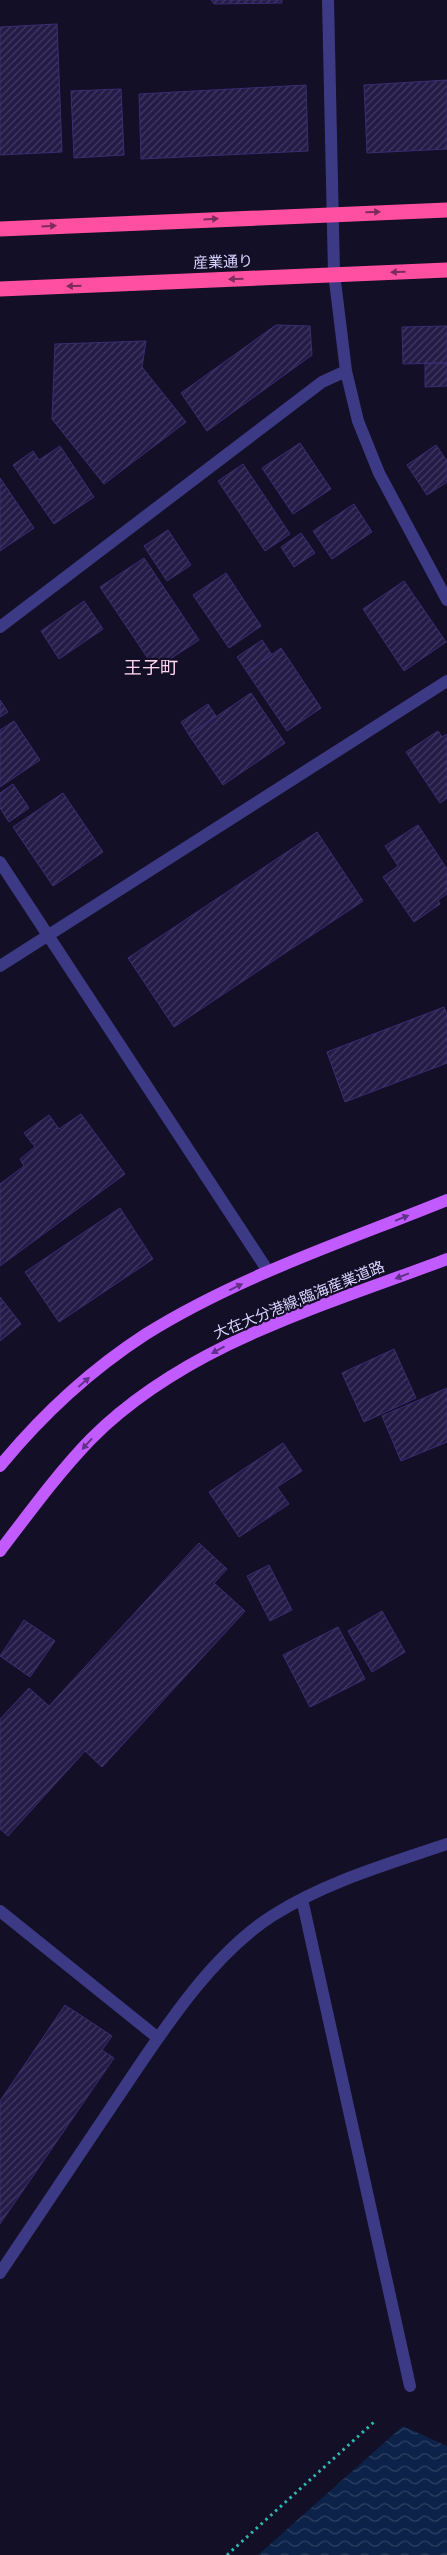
<svg xmlns="http://www.w3.org/2000/svg" width="447" height="2555" font-family="'Sofia Sans Condensed','Noto Sans JP',sans-serif">
  <style>
    .water { fill: url(#water-waves) }
    .building { fill: url(#building-hatch); stroke: #3b2d73 }
    .lines { fill: none; stroke-linecap: round; stroke-linejoin: round }
    .path { stroke: #2fb8b0; stroke-width: 3; stroke-dasharray: 2.5 4; stroke-linecap: butt }
    .minor { stroke: #3d3a85; stroke-width: 12 }
    .major { stroke: #c25bff; stroke-width: 12 }
    .highway { stroke: #ff4fa3; stroke-width: 15 }
    .oneway { fill: #7d2c5e }
    .oneway2 { fill: #623188 }
    .labels { text-anchor: middle; stroke-width: 4.5; stroke-linejoin: round; paint-order: stroke }
    .street-label { font-size: 15px; fill: #d9d4ff; stroke: #130f26 }
    .quarter-label { font-size: 18px; fill: #ffd6f0; stroke: #130f26 }
  </style>
  <defs>
    <pattern id="water-waves" width="16" height="10" patternUnits="userSpaceOnUse" patternTransform="scale(1.25)"><rect width="16" height="10" fill="#0c2248"/><path d="M0 5q4-4 8 0t8 0" fill="none" stroke="#2f4163"/></pattern>
    <pattern id="building-hatch" width="6" height="6" patternUnits="userSpaceOnUse" patternTransform="scale(1.25)"><rect width="6" height="6" fill="#241b47"/><path d="M-1 1l2-2M0 6l6-6M5 7l2-2" fill="none" stroke="#433b63"/></pattern>
  </defs>
  <rect width="100%" height="100%" fill="#130f26"/>
  <!-- water -->
  <path class="water" d="M403,2426l44,20v109h-189z"/>
  <!-- building -->
  <path class="building" d="M211,0h71v3l-68,1z
    M57,24l5,128 -62,3v-128z
    M447,80v69l-80,4 -3,-68z
    M306,85l2,66 -167,8 -2,-65z
    M121,89l3,66 -50,3 -3,-67z
    M276,325l34,1 2,29 -105,76 -26,-38z
    M447,326v37l-44,1 -1,-37z
    M146,341l-4,26 44,55 -82,62 -52,-65 3,-75z
    M425,363h22v23l-22,1z
    M300,443l31,46 -38,25 -31,-46z
    M436,445l11,16v21l-20,13 -20,-30z
    M60,446l34,51 -40,27 -41,-59 20,-14 6,9z
    M243,464l47,70 -25,17 -47,-70z
    M0,478l34,50 -34,23z
    M354,504l18,28 -40,27 -19,-28z
    M168,530l23,35 -24,16 -23,-35z
    M301,533l14,20 -21,14 -13,-20z
    M144,558l55,82 -44,29 -55,-82z
    M226,573l35,53 -32,22 -36,-53z
    M404,581l42,61 -42,29 -41,-62z
    M84,601l19,28 -44,30 -18,-28z
    M262,640l10,15 -25,17 -10,-15z
    M281,648l40,60 -34,23 -40,-59z
    M251,693l34,50 -62,42 -34,-50z
    M0,700l8,12 -8,5z
    M208,704l8,12 -27,19 -8,-13z
    M14,721l26,39 -40,27v-57z
    M438,731l4,6 5,-3v64l-7,5 -34,-51z
    M13,784l16,24 -20,14 -9,-14v-15z
    M63,793l40,59 -50,34 -40,-59z
    M418,825l29,44v25l-9,6 2,4 -26,18 -31,-45 15,-11 -13,-20z
    M317,832l46,69 -189,126 -46,-69z
    M444,1007l3,8v48l-102,39 -18,-50z
    M81,1114l44,60 -125,92v-82l24,-18 -4,-7 15,-12 -11,-14 25,-18 10,14z
    M120,1208l33,51 -94,63 -34,-50z
    M0,1297l21,27 -21,17z
    M394,1349l22,49 -52,24 -22,-49z
    M447,1388v54l-46,19 -19,-45z
    M283,1443l19,28 -25,16 12,17 -50,33 -30,-45z
    M199,1543l28,26 -13,14 31,28 -143,156 -17,-16 -77,85 -8,-7v-110l29,-31 20,18z
    M269,1565l23,45 -22,11 -23,-45z
    M382,1611l23,41 -33,20 -24,-41z
    M24,1620l31,21 -25,36 -30,-21z
    M338,1627l27,52 -55,28 -27,-52z
    M65,2005l47,31 -10,14 12,8 -114,166v-123z"/>
  <g class="lines">
    <!-- path -->
    <path class="path" d="M227,2555l147,-133"/>
    <!-- minor -->
    <path class="minor" d="M328,0l6,273 12,98 12,50 21,52 68,127
      M0,627l322,-245 24,-11
      M0,862l268,409
      M0,966l447,-285
      M302,1899l108,487
      M0,1911l158,127
      M0,2273c39,-58 77,-115 116,-173 42,-62 92,-143 156,-184 53,-34 116,-52 175,-72"/>
    <!-- major -->
    <path class="major" d="M0,1466c41,-50 92,-97 146,-132 93,-58 200,-93 301,-134
      M0,1551c29,-38 58,-78 91,-112 96,-96 233,-133 356,-180"/>
    <!-- highway -->
    <path class="highway" d="M0,229l447,-19
      M0,289l447,-19"/>
  </g>
  <!-- one-way arrows -->
  <defs><path id="oneway-solid" d="M-6-.8H1V-3.2L6.5 0L1 3.2V.8H-6Z" transform="scale(1.25)"/></defs>
  <g class="oneway">
    <use href="#oneway-solid" transform="translate(373 212) rotate(-1)"/>
    <use href="#oneway-solid" transform="translate(211 219) rotate(-3)"/>
    <use href="#oneway-solid" transform="translate(49 226) rotate(-3)"/>
    <use href="#oneway-solid" transform="translate(398 272) rotate(178)"/>
    <use href="#oneway-solid" transform="translate(236 279) rotate(178)"/>
    <use href="#oneway-solid" transform="translate(74 286) rotate(178)"/>
  </g>
  <g class="oneway2">
    <use href="#oneway-solid" transform="translate(402 1218) rotate(-22)"/>
    <use href="#oneway-solid" transform="translate(402 1276) rotate(159)"/>
    <use href="#oneway-solid" transform="translate(236 1287) rotate(-26)"/>
    <use href="#oneway-solid" transform="translate(218 1350) rotate(151)"/>
    <use href="#oneway-solid" transform="translate(84 1382) rotate(-41)"/>
    <use href="#oneway-solid" transform="translate(87 1444) rotate(132)"/>
  </g>
  <g class="labels">
    <!-- street labels -->
    <g class="street-label">
      <text transform="translate(223 262) rotate(-2)" y="5">産業通り</text>
      <text transform="translate(299 1300) rotate(-22)" y="5">大在大分港線;臨海産業道路</text>
    </g>
    <!-- quarter labels -->
    <g class="quarter-label">
      <text x="151" y="674">王子町</text>
    </g>
  </g>
</svg>
